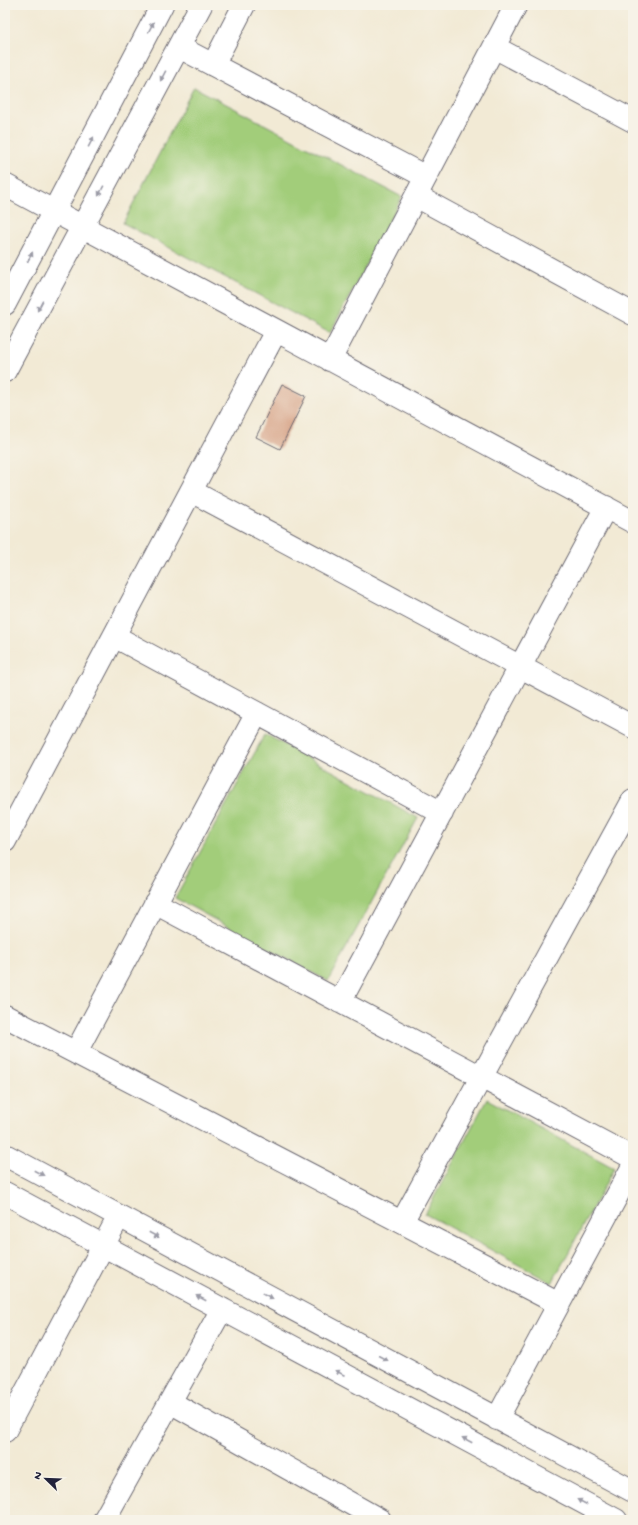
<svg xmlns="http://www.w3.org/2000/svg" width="638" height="1525" font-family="'Gochi Hand',sans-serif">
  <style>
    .green { fill: #a2cd7a; stroke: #62785a }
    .building { fill: #d49b7e }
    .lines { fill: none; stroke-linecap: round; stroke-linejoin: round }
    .minor-casing { stroke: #6b6871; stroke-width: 24 }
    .minor { stroke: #fff; stroke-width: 22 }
    .oneway { fill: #9c9ca7 }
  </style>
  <rect width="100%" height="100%" fill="#f7f3e8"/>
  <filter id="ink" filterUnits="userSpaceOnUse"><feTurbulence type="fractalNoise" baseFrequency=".025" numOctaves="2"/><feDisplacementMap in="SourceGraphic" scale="8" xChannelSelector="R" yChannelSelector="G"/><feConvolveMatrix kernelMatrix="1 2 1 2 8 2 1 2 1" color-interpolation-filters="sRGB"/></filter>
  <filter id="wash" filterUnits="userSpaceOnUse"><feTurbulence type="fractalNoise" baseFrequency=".012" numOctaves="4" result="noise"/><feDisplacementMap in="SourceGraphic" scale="16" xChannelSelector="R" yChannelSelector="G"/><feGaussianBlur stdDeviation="0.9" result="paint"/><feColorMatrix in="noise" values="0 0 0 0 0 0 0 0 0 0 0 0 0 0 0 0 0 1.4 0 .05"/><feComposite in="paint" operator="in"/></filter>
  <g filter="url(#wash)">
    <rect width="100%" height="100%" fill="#f2ead5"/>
    <!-- green -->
    <path class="green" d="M194,87l208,110 -72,136 -207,-110z
      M265,734l153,84 -90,163 -153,-83z
      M487,1099l127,69 -62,115 -127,-69z"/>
    <g id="blocks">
      <!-- building -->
      <path class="building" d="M282,384l24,12 -26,53 -24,-12z"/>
    </g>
  </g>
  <g filter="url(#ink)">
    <use href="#blocks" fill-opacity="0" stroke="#6b6871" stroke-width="1"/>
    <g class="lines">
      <!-- minor casing -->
      <g class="minor-casing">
        <path id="minor" d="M179,47l247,130
          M494,47l139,74
          M213,65l31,-60
          M5,185l628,337
          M416,196l217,118
          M5,304l157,-299
          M330,360l186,-355
          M5,371l196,-366
          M191,491l442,236
          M114,636l328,177
          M5,841l271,-510
          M155,903l478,255
          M340,1002l266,-495
          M5,1016l554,288
          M76,1052l181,-339
          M5,1155l628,336
          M5,1193l611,327
          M402,1222l231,-422
          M170,1402l210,118
          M497,1419l136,-253
          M5,1431l114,-215
          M104,1520l118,-211"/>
      </g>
      <!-- minor -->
      <use href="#minor" class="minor"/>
    </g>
    <!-- one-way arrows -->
    <defs><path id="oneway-solid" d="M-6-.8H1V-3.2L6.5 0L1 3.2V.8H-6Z"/></defs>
    <g class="oneway">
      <use href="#oneway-solid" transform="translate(151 27) rotate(-62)"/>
      <use href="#oneway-solid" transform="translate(163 76) rotate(118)"/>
      <use href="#oneway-solid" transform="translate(91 142) rotate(-62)"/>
      <use href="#oneway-solid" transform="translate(101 191) rotate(118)"/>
      <use href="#oneway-solid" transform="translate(30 257) rotate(-62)"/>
      <use href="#oneway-solid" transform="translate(40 306) rotate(118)"/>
      <use href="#oneway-solid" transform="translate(39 1173) rotate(28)"/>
      <use href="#oneway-solid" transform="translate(154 1235) rotate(28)"/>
      <use href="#oneway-solid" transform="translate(268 1296) rotate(28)"/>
      <use href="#oneway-solid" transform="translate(201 1298) rotate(-152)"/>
      <use href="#oneway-solid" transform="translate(383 1358) rotate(28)"/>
      <use href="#oneway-solid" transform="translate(340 1373) rotate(-152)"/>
      <use href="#oneway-solid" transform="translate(467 1440) rotate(-152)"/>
      <use href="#oneway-solid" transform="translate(582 1502) rotate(-152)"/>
    </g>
  </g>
  <!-- margin -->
  <rect width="638" height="1525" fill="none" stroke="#f7f3e8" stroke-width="20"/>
  <!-- north arrow -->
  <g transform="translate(46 1479) rotate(293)" stroke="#f7f3e8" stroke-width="3" paint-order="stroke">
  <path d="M0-3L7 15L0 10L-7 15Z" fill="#22223b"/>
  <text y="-6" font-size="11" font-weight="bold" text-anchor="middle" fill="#22223b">N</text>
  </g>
</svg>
